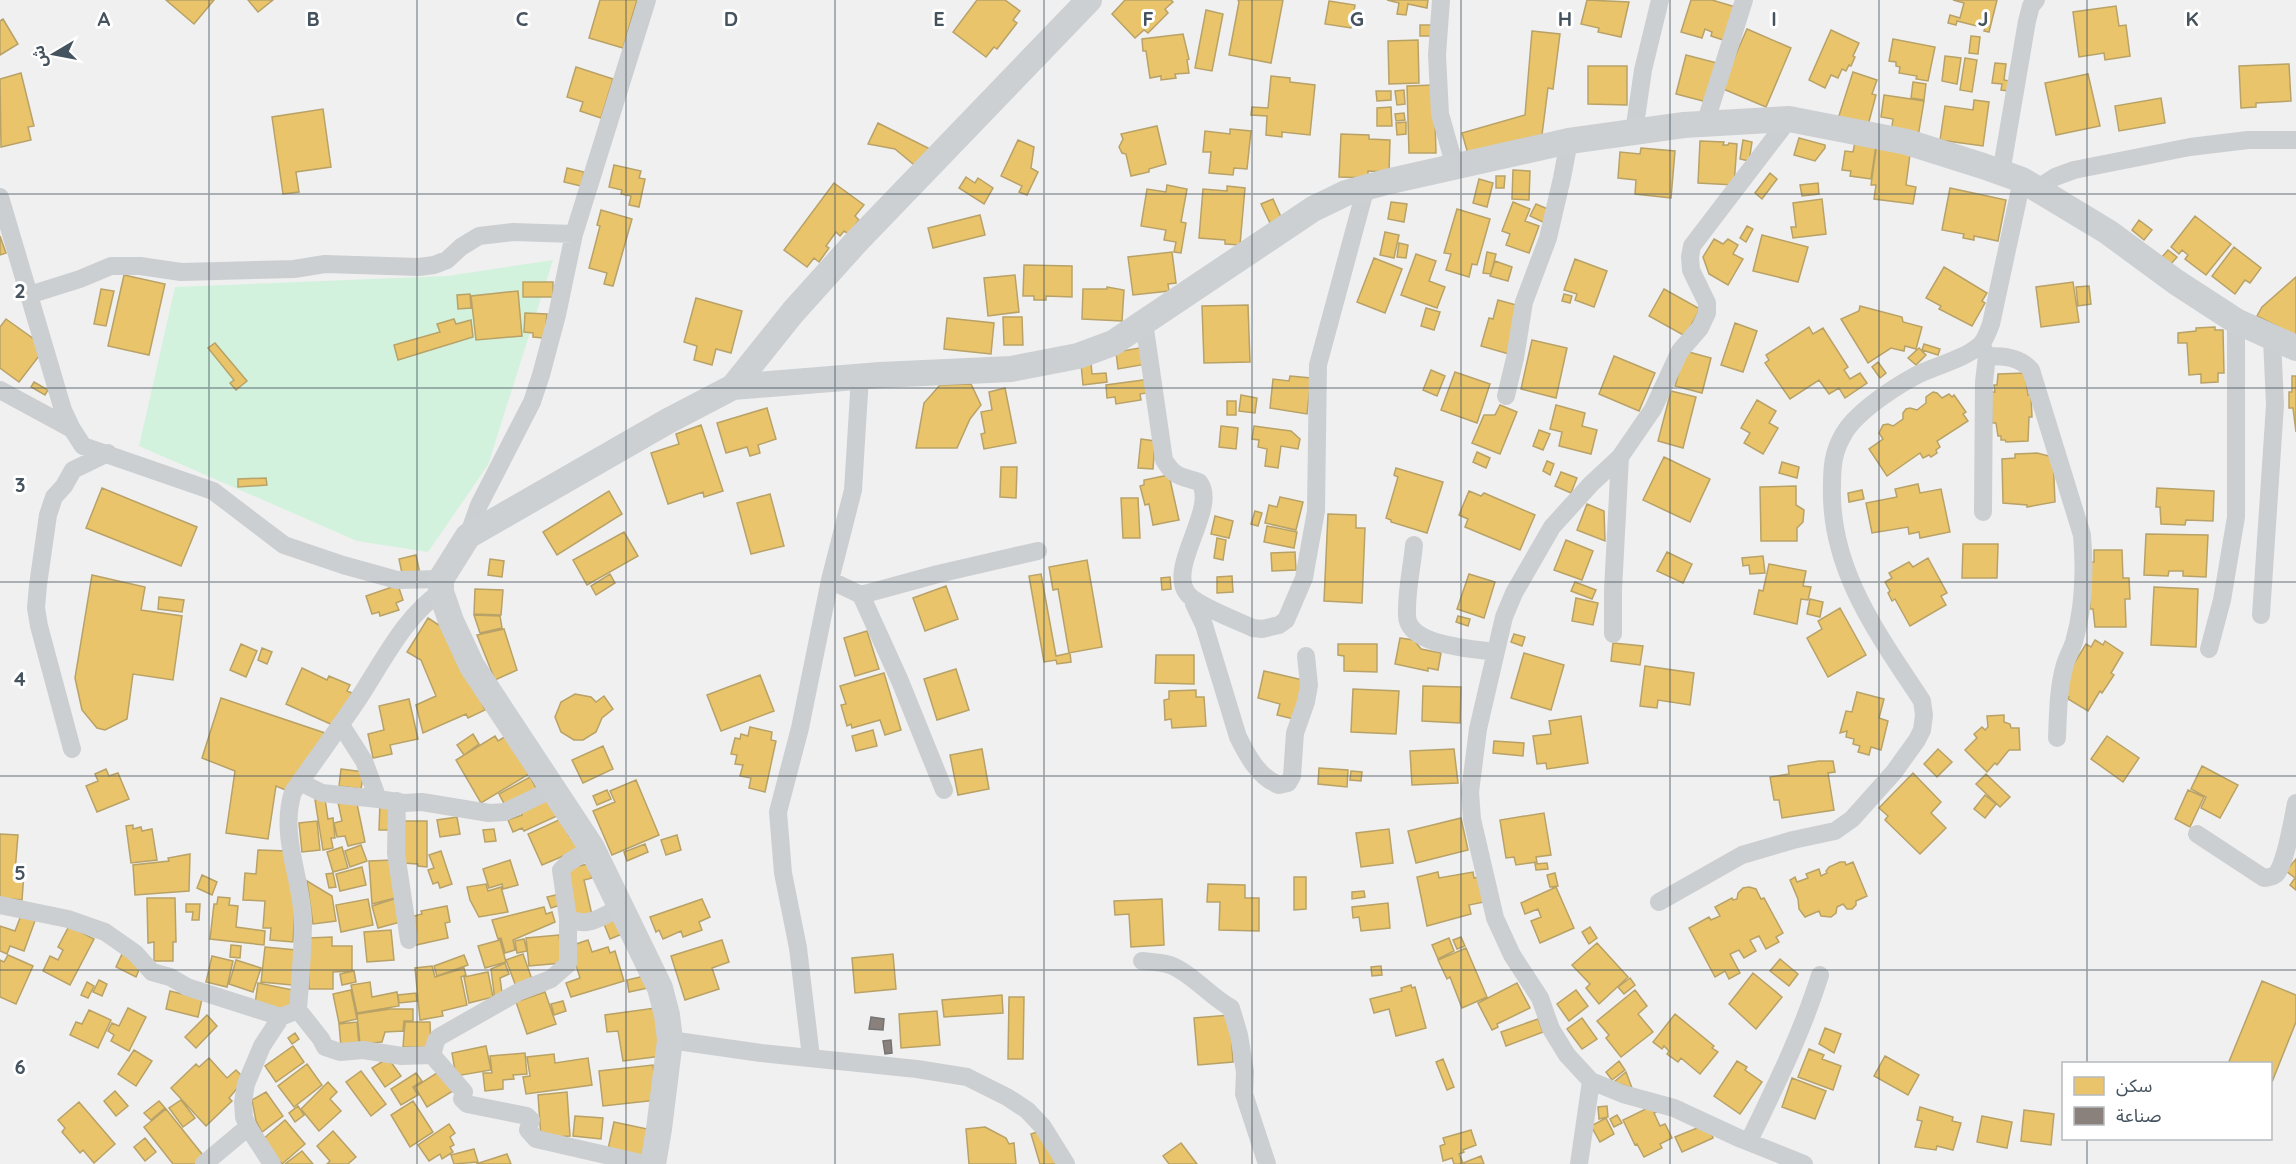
<svg xmlns="http://www.w3.org/2000/svg" width="2296" height="1164" font-family="Quicksand,'Noto Sans Arabic',sans-serif">
  <style>
    .green { fill: #d2f2dd }
    .homes { fill: #e9c46a; stroke: #b8a267; stroke-width: 1.5 }
    .industry { fill: #8a817c; stroke: #757373; stroke-width: 1.5 }
    .lines { fill: none; stroke-linecap: round; stroke-linejoin: round }
    .street { stroke: #cccfd1; stroke-width: 18 }
    .secondary { stroke: #ccd0d3; stroke-width: 26 }
    .grid { fill: none; stroke: #45535f; stroke-width: 1.5; stroke-opacity: 0.55 }
    .grid-label { font-size: 20px; text-anchor: middle; font-weight: bold; fill: #45535f; stroke: #fff; stroke-width: 6; stroke-linejoin: round; paint-order: stroke }
  </style>
  <rect width="100%" height="100%" fill="#f1f0f0"/>
  <!-- green -->
  <path class="green" d="M553,260l-65,205 -60,87 -71,-11 -218,-95 36,-159 272,-11z"/>
  <!-- homes -->
  <path class="homes" d="M166,0h48l-20,24z
    M248,0h25l-15,12z
    M600,0h37l-14,48 -34,-10z
    M977,0h28l15,11 -7,9 4,3 -20,26 -3,-2 -8,10 -33,-25z
    M1125,0h46l2,2 -8,7 3,4 -20,20 -4,-3 -9,8 -23,-24z
    M1238,0h45l-12,63 -42,-8 10,-53z
    M1387,0h41l-1,8 -19,-4 -2,11 -9,-1 2,-11z
    M1587,0l42,2 -8,35 -23,-5 1,-4 -18,-4z
    M1691,0h21l27,8 -10,34 -18,-6 1,-4 -7,-3 -3,9 -21,-6z
    M1997,0l-8,32 -5,-1 1,-3 -28,-7 -1,4 -8,-2 2,-8 10,3 4,-15 -11,-3z
    M1329,1l26,4 -4,23 -26,-4z
    M2116,6l3,20 7,-1 4,31 -25,4 -1,-7 -25,4 -6,-45z
    M1206,10l17,4 -11,57 -17,-3z
    M3,19l15,25 -18,11v-34z
    M1420,25h11l1,11h-12z
    M1747,29l44,19 -25,59 -45,-19z
    M1831,30l28,13 -6,13 2,1 -4,9 -2,-1 -3,6 -4,-2 -4,9 -7,-3 -6,13 -16,-8z
    M1532,31l28,3 -7,55 -5,-1 -6,47 -74,19 -6,-21 63,-18z
    M1183,34l6,25 -2,1 2,13 -14,1 1,4 -15,2v-4l-11,2 -4,-27h-3l-1,-12z
    M1971,36l9,1 -2,17 -9,-1z
    M1893,39l42,8 -7,34 -12,-2 1,-3 -18,-3 1,-6 -4,-1v-4l-7,-1z
    M1418,40l1,43 -30,1 -1,-43z
    M1686,55l31,8 -10,39 -31,-8z
    M1945,56l16,2 -4,26 -15,-3z
    M1965,58l12,2 -5,32 -12,-2z
    M1995,63l11,1 -2,16 6,1 -2,10 -7,-1 1,-6 -10,-1z
    M2289,64l2,37 -35,2v4l-15,1 -2,-42z
    M1588,66h39v39l-39,-1z
    M576,67l37,12 -12,39 -21,-7 3,-9 -16,-5z
    M1853,72l24,8 -5,14 4,1 -9,34 -30,-7z
    M21,73l13,53 -6,1 3,13 -30,7 -1,-68z
    M2088,74l12,52 -44,9 -11,-52z
    M1271,76l19,2v4l25,3 -5,50 -28,-3v5l-16,-2 1,-19 -16,-1 1,-8 16,1z
    M1913,82l13,2 -2,16 -13,-2z
    M1434,85l2,68h-27l-2,-67z
    M1404,90l1,14 -8,1 -2,-14z
    M1376,91h15v9l-14,1z
    M1884,95l40,6 -6,36 -27,-4 2,-14 -12,-2z
    M2161,98l4,25 -46,8 -4,-25z
    M1974,100l15,2 -6,44 -43,-6 5,-34 28,4z
    M1391,107l1,19h-15v-18z
    M323,109l8,58 -35,5 3,20 -16,2 -11,-77z
    M1404,113l1,7 -9,1 -1,-7z
    M1406,122v12l-9,1 -1,-12z
    M878,123l56,28 -15,18 -24,-20 -27,-5z
    M1157,126l9,38 -17,5v3l-18,4 -5,-22 -4,-1 -3,-6 4,-8 -2,-5z
    M1230,129l21,2 -4,38 -13,-1 -1,7 -24,-2 2,-21h-8l2,-21 25,3z
    M1341,134l28,1v4l21,1 -1,32 -21,-1v7l-29,-1z
    M1799,138l26,7v3l-10,13 -21,-6z
    M1018,140l16,7 -3,21 7,4 -11,23 -8,-3 3,-6 -21,-10z
    M1743,140l9,2 -3,19 -9,-2z
    M1700,141l24,1 -1,3h5l1,-2 8,1 -3,41 -36,-2z
    M1855,142l21,3 -5,34 -21,-3 1,-5 -9,-1 3,-19 8,1z
    M1877,143l34,4 -5,38 10,2 -3,17 -39,-5 2,-14h-5z
    M1641,148l34,3 -4,47 -36,-4 1,-14 -18,-2 2,-26 20,2z
    M614,165l27,6 -2,7 6,1 -6,28 -10,-2 2,-9 -10,-2 1,-4 -13,-3z
    M567,168l17,4 -3,14 -17,-4z
    M1513,170l17,1 -1,29 -17,-1z
    M1770,173l7,6 -15,20 -7,-6z
    M1496,176h9l-1,12h-8z
    M966,177l9,6 3,-5 15,10 -9,16 -25,-16z
    M1479,179l14,4 -6,24 -14,-4z
    M834,183l30,22 -9,11 4,4 -10,14 -5,-3 -4,5 -4,-4 -10,14 3,2 -10,14 -5,-4 -7,9 -23,-17z
    M1818,183l1,11 -17,2 -2,-11z
    M1167,185l20,4 -6,33 5,1 -5,30 -7,-1 2,-10 -12,-2 2,-10 -25,-4 6,-37 19,3z
    M1227,186l18,2 -5,57 -15,-1v-4l-26,-2 4,-49 24,2z
    M1950,188l56,12 -8,41 -24,-5v4l-11,-2 1,-4 -22,-4z
    M1273,199l8,18 -11,6 -9,-19z
    M1822,199l4,35 -33,4 -2,-11h5l-3,-24z
    M1391,202l16,2 -3,18 -16,-3z
    M1513,202l17,7 -5,12 14,5 -10,27 -23,-8 4,-11 -8,-3z
    M1536,204l16,7 -5,13 -17,-8z
    M1457,209l33,10 -13,46 -5,-1 -3,13 -23,-7 5,-16 -7,-1z
    M601,210l31,9 -19,67 -9,-2 3,-11 -18,-5 11,-42 -3,-1z
    M980,215l5,20 -52,13 -5,-20z
    M2195,216l36,28 -25,31 -21,-16 3,-4 -6,-5 -3,4 -8,-7z
    M2139,220l13,10 -8,10 -12,-10z
    M1747,226l6,3 -7,13 -6,-4z
    M1385,232l14,3 -5,23 -14,-3z
    M1762,235l46,12 -10,35 -45,-11z
    M0,236l6,17 -6,2z
    M1714,239l9,5 5,-5 10,6 -5,9 10,5 -15,26 -19,-11 -6,-17z
    M1399,243l9,2 -2,13 -9,-1z
    M2234,247l27,21 -11,15 -5,-3 -10,14 -23,-18z
    M2168,250l9,7 -6,7 -9,-7z
    M1172,252l4,31 -8,1 1,7 -36,4 -5,-38z
    M1487,252l9,2 -5,20 -8,-1z
    M1416,254l20,7 -7,20 16,6 -8,21 -36,-13z
    M1374,258l28,11 -17,44 -28,-11z
    M1575,259l32,12 -13,36 -19,-7 2,-6 -13,-4z
    M1495,261l17,6 -4,14 -18,-5z
    M1024,265l48,1v31l-26,-1v4h-12v-4h-11z
    M1944,267l43,26 -5,8 3,2 -13,23 -33,-17 2,-3 -15,-8z
    M124,275l41,9 -16,71 -41,-9z
    M1015,275l4,37 -31,4 -4,-38z
    M2296,277v59l-39,-20 5,-9z
    M523,282h30v15h-30z
    M2073,282l6,40 -38,5 -5,-40z
    M2089,286l2,18 -13,2 -2,-19z
    M1107,287l17,3 -2,31 -40,-2 1,-30h24z
    M101,289l13,2 -8,35 -12,-2z
    M1664,289l36,20 -15,27 -36,-20z
    M518,291l4,45 -46,4 -5,-44z
    M470,294l1,14 -13,1 -1,-14z
    M1564,294l8,2 -2,7 -8,-2z
    M696,298l46,13 -11,42 -15,-4 -4,16 -18,-5 3,-14 -13,-4z
    M1498,300l22,6 -11,48 -28,-8 8,-28 4,1z
    M1248,305l2,57 -46,1 -2,-57z
    M1860,306l42,11 1,5 19,5 -6,22 -11,-3 -1,5 -13,-3 -23,15 -27,-44 18,-8z
    M1426,308l14,4 -6,18 -13,-4z
    M525,313l22,1 -2,20 -2,4 -10,-1v-4l-9,-1z
    M1003,317h19l1,28h-19z
    M947,318l47,5 -3,31 -47,-5z
    M6,319l32,23 1,14 -20,26 -19,-14v-41z
    M454,319l2,5 15,-4 2,17 -75,23 -4,-15 46,-13 -3,-8z
    M1735,323l22,8 -14,41 -22,-7z
    M1809,327l4,7 10,-6 25,39 -4,3 6,9 10,-6 7,10 -22,15 -6,-10 -10,6 -10,-14 -29,19 -25,-36 4,-3 -3,-5z
    M2215,327v3h8l1,43h-6v9l-17,1v-9l-12,1 -2,-32h-9v-10l18,-2v-3z
    M1532,340l35,8 -11,50 -35,-9z
    M215,343l32,38 -11,9 -6,-7 4,-3 -26,-32z
    M1924,344l16,5 -2,6 -16,-5z
    M1145,347l2,17 -29,5 -2,-17z
    M1919,348l7,7 -10,10 -8,-7z
    M1685,351l26,7 -9,35 -27,-7z
    M1614,356l41,17 -16,38 -40,-17z
    M1878,362l8,11 -6,5 -8,-11z
    M1091,363l1,11 14,-1 1,9 -24,3 -2,-21z
    M1431,370l14,6 -8,20 -14,-6z
    M1455,372l35,12 -13,39 -36,-13z
    M2025,373l3,22h3l1,22h-3l-1,24 -22,1 -1,-2h-4v-4h-3l-2,-13h-4l-1,-31h4l-1,-7h3l1,-11z
    M1290,376l21,2 -4,36 -37,-6 3,-29 16,2z
    M2292,376h4v56l-3,-24h-4v-16h3z
    M1150,379l2,13 -12,2 1,6 -25,4 -1,-7 -8,1 -1,-13z
    M34,382l14,8 -3,5 -14,-8z
    M971,384l10,21 -11,14 -13,29h-41l8,-45 16,-18z
    M1005,388l11,55 -32,6 -3,-15 4,-1 -4,-21 11,-2 -3,-18z
    M1671,391l25,6 -13,51 -25,-7z
    M1933,392l4,1 5,5 7,-4 3,3 2,-2 12,17 -3,2 5,7 -31,20 3,6 -4,3 1,3 -6,4 -2,-2 -6,3 -3,-5 -33,23 -18,-27 14,-10 -4,-6 4,-8 5,-1 5,2 10,-7v-6l3,-4 4,-1 7,2 9,-7v-6z
    M1241,395l16,3 -2,15 -16,-2z
    M1757,400l19,11 -7,12 9,5 -15,26 -19,-11 6,-10 -9,-5z
    M1227,401h9v14h-9z
    M1500,405l17,7 -17,42 -28,-11 12,-28h11z
    M1556,405l29,8 -3,13 15,4 -6,24 -32,-8 3,-14 -12,-3z
    M767,408l9,31 -18,6 2,8 -10,3 -3,-9 -21,6 -9,-30z
    M701,425l22,66 -19,6 -1,-5 -35,12 -17,-51 28,-9 -3,-10z
    M1221,426l17,2 -2,21 -17,-2z
    M1254,426l37,5 9,8 -2,10 -17,-3 -3,22 -13,-2 2,-17 -9,-2 1,-7 -7,-1z
    M1539,430l11,4 -7,16 -10,-4z
    M1141,439l14,2 -2,28 -15,-1z
    M1477,452l13,6 -4,10 -13,-6z
    M2037,453l16,4 2,45 -28,5v-2l-24,-2 -1,-44 13,-1v-4z
    M1664,457l46,22 -20,43 -47,-22z
    M1547,461l7,3 -4,11 -7,-4z
    M1782,462l17,5 -2,11 -18,-5z
    M1001,467h16l-1,31 -16,-1z
    M1396,468l47,14 -16,51 -36,-11v-2l-5,-2 12,-41 -4,-2z
    M1561,472l16,6 -6,15 -16,-7z
    M1169,475l10,45 -26,5 -4,-21 -4,1 -5,-19 4,-1v-5z
    M266,478l1,7 -29,2v-8z
    M1918,484l2,9 21,-4 9,43 -30,6 -1,-6 -10,2 -1,-7 -36,6 -6,-30 31,-6 -2,-8z
    M1796,486v19l8,5 -1,12 -6,6v13h-36l-1,-54z
    M102,488l95,39 -16,39 -95,-38z
    M2157,488l57,3 -1,30 -27,-1 -1,5 -24,-1 -1,-17h-4z
    M1862,490l2,9 -15,3 -1,-9z
    M609,491l13,23 -65,41 -14,-23z
    M1469,491l12,5 3,-3 51,22 -15,35 -55,-23 3,-8 -9,-4z
    M770,494l14,52 -33,8 -14,-51z
    M1280,497l23,5 -7,28 -31,-7 4,-18 8,2z
    M1121,498h17l2,40h-17z
    M1587,504l17,7 1,30 -28,-11z
    M1255,511l7,2 -4,13 -7,-2z
    M1328,514l28,1v13h9l-3,75 -38,-2z
    M1215,516l18,5 -4,17 -18,-4z
    M1267,526l30,6 -3,16 -30,-6z
    M624,532l14,24 -51,29 -14,-25z
    M2146,534l62,1 -2,42 -23,-1v-5h-14l-1,5 -24,-1z
    M1217,538l9,2 -3,20 -9,-2z
    M1566,540l27,11 -11,29 -28,-10z
    M1963,544h35l-1,34h-35z
    M2094,550h28l1,28h6l1,21h-5l1,28h-31l-2,-18h-3l-1,-47h5z
    M1295,552l1,18 -24,1 -1,-18z
    M1667,552l25,12 -9,19 -26,-12z
    M416,555l4,19 -17,4 -4,-19z
    M1763,556l2,17 -15,1 -1,-9 -6,1 -1,-8z
    M1928,558l19,35 -6,3 5,9 -36,21 -15,-27 -3,2 -4,-8 2,-2 -5,-9 7,-4 -3,-5 20,-11 4,5z
    M490,559l14,2 -2,16 -14,-2z
    M1087,560l15,87 -33,6 -11,-64 -5,1 -4,-23z
    M1769,564l37,7 -3,15 8,1 -3,13 -7,-1 -4,25 -43,-10 5,-24 4,1z
    M610,574l5,9 -19,12 -5,-9z
    M1041,574l15,82 14,-3 1,9 -14,2 -1,-4 -12,2 -15,-86z
    M1469,574l26,8 -11,36 -27,-9z
    M92,575l53,12 -4,23 41,6 -9,64 -40,-6 -6,45 -22,11 -8,-2 -15,-18 -7,-32z
    M1232,576l1,16 -16,1v-16z
    M1170,577l1,12 -9,1 -1,-12z
    M1575,582l21,8 -4,9 -21,-8z
    M398,585l5,15 -7,3 3,7 -19,6 -1,-4 -7,2 -6,-18z
    M946,586l12,33 -33,12 -12,-33z
    M2154,587l44,2 -2,58 -45,-2z
    M475,589l28,1 -2,25 -27,-1z
    M159,597l25,3 -2,12 -24,-3z
    M1576,598l22,5 -5,22 -21,-4z
    M1810,599l13,3 -3,15 -13,-3z
    M1840,608l26,47 -38,22 -21,-39 15,-9 -4,-8z
    M474,615l26,1 2,12 -22,5z
    M1458,616l12,3 -2,7 -12,-4z
    M428,618l20,13 37,79 -17,8 -2,-4 -43,19 -7,-28 20,-9 -15,-36 -14,-8z
    M504,629l13,41 -22,10 -18,-45z
    M867,631l12,38 -24,7 -11,-38z
    M1514,634l11,3 -3,9 -11,-4z
    M1400,638l14,2 7,9 20,4 -3,17 -10,-2v3l-33,-7z
    M2095,640l8,5 2,-4 18,12 -12,20 3,2 -12,18 -2,-2 -12,20 -20,-12 1,-2 -6,-4 2,-15 21,-34 5,3z
    M1613,643l30,3 -3,19 -29,-4z
    M241,644l16,7 -11,26 -16,-7z
    M1338,644h39v28l-33,-1v-15l-6,-1z
    M262,648l10,4 -5,12 -9,-4z
    M1524,653l40,12 -13,45 -40,-12z
    M1156,655h38v29l-39,-1z
    M1645,666l49,7 -4,32 -32,-5 -1,8 -17,-2z
    M302,668l25,12 2,-4 21,9 -3,6 5,2 -15,34 -51,-23z
    M956,669l13,41 -32,10 -13,-41z
    M1264,671l39,9 -9,39 -17,-4 3,-11 -22,-6z
    M884,673l17,57 -16,5 -5,-15 -28,8 -1,-4 -4,2 -6,-21 5,-1 -6,-18z
    M760,675l14,36 -53,20 -14,-36z
    M1423,686l38,1 -1,36 -38,-2z
    M1353,689l46,2 -3,43 -45,-2z
    M1196,690v7h8l2,29 -34,2 -1,-9 -6,1 -1,-20 5,-1v-8z
    M1857,692l27,7 -5,19 9,3 -7,29 -10,-3 -2,8 -11,-3 2,-6 -7,-2 1,-5 -8,-2 1,-6 -7,2 6,-22 6,1z
    M575,694l16,3 5,5 8,-6 9,13 -11,9 -6,14 -13,8h-9l-13,-8 -6,-15 6,-15z
    M221,698l104,35 -37,58 -12,-5 -8,53 -42,-6 9,-62 -33,-13z
    M409,699l9,40 -28,6 2,9 -19,4 -5,-24 16,-4 -5,-24z
    M2004,715v7l6,2 1,4h8l1,22h-11l-12,15 -2,-2 -8,9 -22,-22 12,-12 -3,-4 8,-7 3,3 3,-3 -1,-11z
    M1581,716l7,47 -41,6 -1,-6 -9,1 -4,-28 18,-2 -2,-13z
    M750,727l22,5 -1,8 5,1 -11,51 -16,-4 2,-10 -11,-2 3,-11 -8,-1 2,-9 -6,-1 4,-16 5,1 1,-5 7,2z
    M873,730l4,16 -21,5 -4,-15z
    M473,734l6,10 -15,11 -7,-10z
    M495,736l3,5 8,-5 23,38 -48,29 -25,-43z
    M2107,736l32,22 -16,24 -32,-23z
    M1494,741l30,2 -1,13 -30,-3z
    M603,746l10,23 -30,14 -11,-23z
    M982,749l7,40 -31,6 -8,-40z
    M1454,749l4,34 -46,2 -2,-34z
    M1938,749l14,13 -15,15 -13,-13z
    M1819,761h14l2,11 -7,1 6,37 -52,8 -3,-18h-5l-4,-23 19,-3 -1,-8z
    M2202,766l36,19 -18,33 -19,-10 5,-11 -15,-8z
    M1319,768l29,2 -1,17 -29,-3z
    M106,769l3,7 9,-3 11,26 -32,13 -11,-26 12,-5 -3,-7z
    M341,769l23,3 -3,17 -22,-3z
    M1351,771l11,1 -1,9 -11,-1z
    M1913,773l28,29 -10,11 15,15 -26,26 -35,-34 3,-4 -9,-8z
    M1986,774l24,23 -10,10 -24,-23z
    M530,777l8,15 -31,17 -8,-15z
    M636,780l23,55 -47,20 -19,-44 22,-9 -5,-11z
    M607,790l4,9 -14,6 -4,-9z
    M2188,790l16,7 -14,30 -15,-8z
    M547,795l10,21 -33,15 -2,-3 -9,4 -5,-12 14,-5 -3,-7z
    M1985,795l11,9 -11,14 -11,-9z
    M325,799l3,20 5,-1 2,20h-4l2,10 -10,2 -8,-50z
    M356,799l9,43 -17,4 -3,-10 -8,1 -3,-14 8,-2 -4,-19z
    M380,802h16l-1,28h-16z
    M1544,813l7,42 -15,2 1,5 -21,3 -2,-8 -8,1 -6,-38z
    M457,817l3,17 -20,3 -3,-17z
    M1461,818l7,32 -52,13 -8,-32z
    M561,819l8,17 5,-2 5,13 -4,4 -33,14 -14,-31z
    M317,821l3,29 -18,2 -3,-29z
    M403,821h24v46l-9,-1v-2l-15,-1z
    M133,825v4l8,-2 1,4 10,-2 5,31 -26,3 -5,-37z
    M494,829l2,12 -11,1 -2,-12z
    M1389,829l4,34 -32,4 -5,-34z
    M0,834l18,1 -3,37 9,1 -2,27 -22,-2z
    M677,835l4,15 -15,5 -5,-15z
    M645,844l3,8 -21,9 -3,-9z
    M361,845l6,16 -17,6 -5,-16z
    M342,847l6,21 -15,4 -6,-20z
    M258,850l31,1 7,43 -3,48 -23,-2 1,-12h-8l2,-27 -22,-1 2,-27 11,1z
    M441,851l11,33 -12,4 -2,-6 -5,2 -5,-14 6,-2 -5,-13z
    M190,854l-1,37 -54,4 -2,-30 36,-4 -1,-3z
    M2296,859v31l-6,-5 5,-7 -9,-7z
    M392,860l3,38 -23,6 -3,-43z
    M510,860l8,25 -15,4 -1,-5 -13,4 -6,-19z
    M1840,862h5l1,3 7,-3 14,34 -11,5v4l-4,4h-5l-4,-5 -6,3 -1,6 -5,4 -10,-1 -2,-5 -14,6 -6,-8 -1,-10 -8,-19 5,-3 2,5 11,-4 -2,-4 13,-5 2,7 6,-3 -1,-2 3,-4z
    M1547,863l1,6 -12,1 -1,-6z
    M588,864l4,14 -8,2 8,35 -16,3 -11,-49z
    M362,867l4,18 -26,6 -4,-17z
    M1438,872l1,6 34,-6 1,6 5,-1 5,25 -15,3 2,9 -44,12 -10,-49z
    M333,873l3,14 -7,1 -3,-14z
    M1555,873l3,13 -8,1 -3,-12z
    M202,875l15,7 -5,13 -15,-7z
    M1294,877h12v32l-12,1z
    M307,881l25,15 4,25 -23,3z
    M486,884l2,7 13,-4 7,25 -29,5 -9,-17 -3,-13z
    M1208,884l37,1v13h14v33l-40,-1 1,-28h-13z
    M1556,887l18,41 -34,15 -9,-22 10,-4 -3,-8 -13,5 -4,-11z
    M1749,887l7,2 5,10 3,-1 19,35 -7,4 3,5 -13,7 -7,-13 -9,4 6,11 -12,7 -5,-8 -9,4 10,19 -11,6 -4,-8 -10,6 -26,-49 20,-11 2,3 9,-4 -5,-9 17,-9 1,2 4,-1 1,-6 5,-5z
    M1364,891l1,6 -13,2v-7z
    M560,894l3,10 -12,4 -4,-11z
    M218,897l12,1 -1,7 9,1 -2,21 29,4 -1,14 -54,-6 4,-35h3z
    M147,898h28l1,44h-3v19h-19v-19l-6,1z
    M397,898l7,23 -26,7 -6,-22z
    M368,899l5,26 -32,7 -5,-27z
    M702,899l8,18 -11,5 3,8 -19,7 -2,-6 -18,8 -4,-9 -3,2 -6,-15z
    M1162,899l2,46 -33,2 -2,-33 -14,1 -1,-14z
    M1388,903l2,25 -29,3 -2,-14 -6,1 -1,-11z
    M186,904h14l-1,16h-7l1,-8h-7z
    M447,906l3,16 -5,1 3,15 -32,7 -6,-28 12,-3 -1,-3z
    M544,907l2,7 6,-2 3,10 -42,18 2,10 -10,3 -4,-15 -3,1 -6,-19z
    M22,913l14,5 -12,33 -14,-5 -3,8 -7,-3v-25l15,5z
    M614,914l8,20 -12,5 -8,-20z
    M69,926l25,13 -24,46 -27,-14 7,-15 8,4 5,-10 -5,-3z
    M1590,927l7,11 -8,6 -7,-12z
    M391,930l3,30 -27,2 -3,-30z
    M559,935l3,28 -33,3 -3,-28z
    M332,937v9h20v25l-19,1v17h-24l-1,-51z
    M1461,937l4,9 -8,3 -4,-9z
    M1449,938l5,13 -16,8 -6,-14z
    M524,939l3,12 -10,2 -2,-12z
    M500,940l6,22 -21,6 -7,-22z
    M588,940l4,12 16,-5 2,6 5,-2 9,30 -53,16 -5,-14 14,-5 -10,-32z
    M722,940l7,22 -17,6 7,21 -34,11 -14,-44z
    M1597,943l31,34 -29,27 -13,-16 4,-4 -18,-19z
    M231,945l10,1 -1,12 -10,-1z
    M265,947l31,3 -4,35 -31,-3z
    M1466,948l21,49 -25,11 -12,-31 -3,2 -9,-19z
    M122,954l20,9 -6,14 -20,-10z
    M523,954l10,28 -16,7 -11,-29z
    M893,954l3,35 -41,4 -3,-35z
    M8,955l25,11 -17,38 -16,-7v-37l4,2z
    M464,955l4,10 -31,11 -3,-10z
    M212,956l21,5 -6,26 -21,-5z
    M1780,959l18,15 -9,12 -19,-15z
    M236,960l25,8 -8,24 -24,-8z
    M505,963l4,11 -9,4 3,22 -8,1 -4,-32z
    M432,966l3,11 29,-9 2,7 -5,2 6,28 -25,6 1,5 -23,4 -5,-52z
    M1381,966l1,9 -10,1 -1,-9z
    M354,971l2,11 -14,3 -2,-11z
    M488,972l5,25 -24,6 -5,-26z
    M1753,973l29,24 -26,32 -27,-25z
    M645,976l3,12 -19,4 -2,-12z
    M1630,978l5,7 -11,9 -6,-7z
    M99,980l8,4 -5,12 -9,-4z
    M2262,981l34,14v27l-24,60 -2,-18h-42z
    M87,982l7,4 -6,12 -7,-3z
    M370,982l2,15 25,-5 2,14 -42,7 -6,-28z
    M258,983l35,7 -4,21 -34,-7z
    M1517,983l13,25 -33,16 1,3 -6,3 -14,-27z
    M1411,985l1,3 3,-1 11,41 -30,8 -7,-27 -15,4 -4,-14 32,-8 -1,-3z
    M351,990l6,29 -18,4 -6,-29z
    M1576,990l12,16 -19,15 -12,-17z
    M1635,990l12,16 -9,8 15,18 -32,25 -15,-19 3,-3 -12,-14z
    M170,991l32,8 -4,18 -32,-8z
    M545,992l11,32 -29,10 -11,-32z
    M416,993l1,8 -18,2 -1,-8z
    M1002,995l1,18 -59,4 -2,-17z
    M1009,997h15l-1,62h-15z
    M563,1001l3,10 -12,4 -3,-11z
    M128,1008l18,9 -17,34 -18,-10 3,-6 -6,-4 4,-8 7,3z
    M655,1008l7,48 -39,5 -5,-30 -11,1 -2,-17z
    M390,1009h23v12h-9l-1,10 -18,1 -3,10 -22,2 -3,-30z
    M89,1010l22,10 -13,28 -28,-13 6,-13 6,2z
    M937,1011l3,34 -39,3 -2,-34z
    M1675,1014l39,32 -2,2 6,4 -18,22 -19,-16 -3,4 -11,-8 2,-3 -5,-5 -2,3 -9,-7z
    M207,1015l10,11 -21,22 -11,-11z
    M1230,1015l3,47 -35,3 -4,-47z
    M1582,1018l15,21 -15,10 -15,-20z
    M1538,1019l5,13 -37,14 -5,-14z
    M357,1022l2,23 -18,2 -2,-23z
    M405,1022h25l1,25h-28z
    M1825,1028l16,6 -7,19 -15,-9z
    M295,1033l4,6 -7,5 -4,-6z
    M293,1046l11,16 -28,20 -11,-16z
    M486,1046l5,24 -35,6 -4,-23z
    M1809,1049l15,6 -2,4 19,7 -8,24 -35,-13z
    M134,1050l18,11 -16,25 -18,-12z
    M525,1053l2,21 -14,1 1,4 -11,1v9l-18,2 -2,-18h9l-2,-17z
    M554,1054l1,9 33,-5 4,27 -66,9 -3,-17 7,-1 -3,-19z
    M1885,1056l34,19 -11,20 -34,-19z
    M209,1058l18,20 9,-8 9,9 -16,19 3,3 -26,25 -35,-38 25,-24 3,3z
    M388,1058l13,18 -16,11 -13,-19z
    M1443,1059l11,28 -7,3 -11,-28z
    M1619,1061l6,9 -13,10 -6,-8z
    M1737,1061l10,6 -2,3 17,12 -22,32 -26,-18z
    M307,1064l15,21 -28,22 -16,-21z
    M653,1065l4,35 -54,6 -4,-35z
    M443,1069l13,20 -29,18 -12,-20z
    M361,1071l25,33 -15,12 -25,-34z
    M1626,1072l6,16 -18,-6z
    M416,1073l6,8 -9,6 5,8 -17,10 -10,-16z
    M1792,1078l34,13 -11,28 -33,-12z
    M328,1082l9,10 -7,7 11,12 -22,20 -18,-22z
    M115,1091l13,15 -12,10 -12,-15z
    M266,1092l17,24 -21,16 -6,-11 -4,-21z
    M567,1092l3,44 -29,2 -3,-43z
    M181,1100l14,18 -12,9 -14,-19z
    M159,1101l6,7 -14,12 -7,-7z
    M413,1101l20,31 -23,15 -19,-32z
    M79,1102l36,42 -21,19 -11,-13 -3,3 -18,-21 3,-4 -7,-8z
    M1656,1104l3,7 -5,2 6,13 5,-2 7,14 -12,6 2,4 -18,9 -7,-13 -2,1 -12,-25z
    M298,1106l6,9 -9,7 -6,-9z
    M1607,1106l1,11 -9,2 -1,-12z
    M1920,1107l33,10 -1,4 9,2 -8,27 -16,-4 -1,4 -21,-3 7,-26 -5,-1z
    M166,1109l40,50 -6,5h-27l-29,-37z
    M2024,1110l30,4 -3,31 -30,-4z
    M1617,1115l5,8 -8,4 -4,-8z
    M575,1116l28,2 -2,21 -28,-3z
    M1982,1116l30,6 -5,26 -30,-6z
    M1606,1118l8,16 -14,8 -9,-16z
    M285,1120l20,24 -23,20 -20,-24z
    M614,1122l38,8 -6,27 -38,-8z
    M449,1124l6,9 -5,4 4,8 -4,2 3,5 -11,7 -2,-5 -11,7 -11,-16z
    M1702,1126l8,3 3,9 -31,14 -7,-15z
    M985,1127l21,11 3,6 5,-1 2,21h-47l-3,-35z
    M1043,1130l17,34h-20l-9,-30z
    M1471,1130l5,15 -13,5 1,2 -5,2 4,9 18,-7 3,8h-30l-2,-6 -9,3 -3,-15 5,-2 -2,-6z
    M333,1131l23,26 -8,7h-21l3,-3 -13,-15z
    M145,1138l11,14 -11,9 -11,-14z
    M1181,1143l16,21h-28l-6,-8z
    M474,1149l4,13 -24,2 -3,-9z
    M302,1151l11,13h-28z
    M507,1154l4,10h-35z"/>
  <!-- industry -->
  <path class="industry" d="M871,1017l13,2 -1,11 -14,-1z
    M891,1040l1,13 -7,1 -2,-13z"/>
  <g class="lines">
    <!-- street -->
    <path class="street" d="M1441,0l-4,55 3,59 15,53
      M1789,119l-97,127 -2,11 1,13 16,33v10l-7,15 -20,23 -27,58 -33,48 -29,27 -39,43 -38,66 -10,24 -26,112 -8,63 2,27 23,99 17,37 28,43 11,31 16,26 24,26 32,13 51,14 67,31 63,25
      M1705,124l39,-124
      M1634,132l9,-62 17,-70
      M2001,173l26,-152 4,-15 5,-6
      M2038,188l17,-11 19,-7 116,-23 58,-7h48
      M0,197l63,213 9,19 11,17 130,45 71,54 59,20 54,15 44,-1
      M29,295l51,-16 31,-13h29l41,6 113,-3 31,-5 94,3 15,-2 13,-5 14,-13 18,-11 34,-4 61,2
      M1144,322l20,138c11,18 17,16 35,22 20,25 -32,84 -12,111 8,12 51,28 66,35l9,1 17,-4 7,-5 18,-42 12,-67 2,-146 48,-178
      M1981,344l6,12c17,0 33,1 44,14l51,165c3,35 2,73 -8,107 -3,9 -8,17 -10,26 -6,23 -6,46 -7,70
      M0,390l72,39
      M1506,396l9,-38 9,-56 24,-64 14,-60 7,-37
      M1983,512l1,-130 3,-26
      M468,536l11,-31 53,-103 9,-27 16,-60 17,-81 73,-234
      M1414,545c-2,23 -8,47 -7,70 0,31 64,33 87,37
      M830,580l31,15 77,-21 100,-23
      M861,595l39,86 44,109
      M1195,600l-1,4 10,21 34,112c9,18 21,41 41,48l9,-2 4,-7 3,-43 11,-31 3,-17 -3,-29
      M2261,615l14,-210 -3,-66
      M1613,634v-44l7,-133
      M2209,649l13,-49 14,-83v-196
      M341,725l23,36 14,38 26,4 18,-1 67,11 16,-1 48,-23
      M72,749l-33,-123 -3,-18 2,-23 10,-70 6,-18 10,-11 9,-16 35,-17
      M300,782l22,11 56,6
      M397,801l-1,52 13,87
      M2197,834l67,44c5,-1 10,-1 13,-5 9,-12 16,-55 19,-70
      M1659,902l83,-47 51,-15 42,-9 17,-12 42,-47 23,-32 5,-10 2,-15 -2,-14c-44,-67 -93,-132 -90,-216 0,-17 1,-32 10,-48 11,-23 51,-49 73,-61 19,-10 51,-17 66,-32 5,-5 7,-13 10,-20l31,-144
      M0,905l68,14 37,13 30,21 17,19 18,5 17,10 94,30
      M568,918c19,11 35,-2 53,-11
      M1142,961c9,1 19,1 28,4 20,7 41,32 61,43l8,27 6,37 -1,22 23,70
      M298,1010l23,29 4,8 15,5 23,-2 39,6 30,-1 32,37 -2,7 5,5 60,12 4,4 -3,10 8,9 109,25
      M670,1040l91,13 156,16 50,8 40,20 20,13 16,17 23,37
      M432,1055l4,-14 3,-4 81,-46 31,-12 17,-15v-46l-7,-48 8,-8 23,-14
      M811,1057l-13,-109 -15,-75 -5,-61 22,-84 30,-148 23,-90 7,-113
      M1749,1141c26,-54 53,-108 71,-166
      M204,1164l44,-37
      M272,1164l-24,-37 -4,-10 -1,-15 3,-18 16,-38 19,-29 17,-7c2,-29 5,-59 5,-89 -1,-43 -24,-85 -10,-129 21,-30 43,-60 64,-91 24,-36 48,-86 84,-109
      M1579,1164l12,-83"/>
    <!-- secondary -->
    <path class="secondary" d="M733,387l147,-12 131,-6 67,-13 35,-13 200,-134 33,-16 40,-11 183,-41 115,-16 105,-6 118,23 76,24 39,14 86,52 68,50 60,39 60,27
      M653,1164l6,-35 11,-89 -3,-25 -7,-27 -68,-140 -120,-182 -21,-45 -10,-29v-13l27,-43 200,-115 65,-34 60,-75 63,-70 233,-242"/>
  </g>
  <!-- grid -->
  <path class="grid" d="M209,0v1164M417,0v1164M626,0v1164M835,0v1164M1044,0v1164M1252,0v1164M1461,0v1164M1670,0v1164M1879,0v1164M2087,0v1064M0,194h2296M0,388h2296M0,582h2296M0,776h2296M0,970h2296M2087,1138v26"/>
  <g class="grid-label">
    <text x="104" y="26">A</text>
    <text x="313" y="26">B</text>
    <text x="522" y="26">C</text>
    <text x="731" y="26">D</text>
    <text x="939" y="26">E</text>
    <text x="1148" y="26">F</text>
    <text x="1357" y="26">G</text>
    <text x="1565" y="26">H</text>
    <text x="1774" y="26">I</text>
    <text x="1983" y="26">J</text>
    <text x="2192" y="26">K</text>
    <text x="20" y="298">2</text>
    <text x="20" y="492">3</text>
    <text x="20" y="686">4</text>
    <text x="20" y="880">5</text>
    <text x="20" y="1074">6</text>
  </g>
  <!-- legend -->
  <rect x="2062" y="1062" width="210" height="78" fill="#ffffff" stroke="#b5babf" stroke-width="1.5"/>
  <rect x="2074" y="1077" width="30" height="18" fill="#e9c46a" stroke="#b5babf" stroke-width="1.5"/>
  <text x="2116" y="1092" font-size="18" fill="#45535f">سكن</text>
  <rect x="2074" y="1107" width="30" height="18" fill="#8a817c" stroke="#b5babf" stroke-width="1.5"/>
  <text x="2116" y="1122" font-size="18" fill="#45535f">صناعة</text>
  <!-- north arrow -->
  <g transform="translate(54 54) rotate(260)" stroke="#ffffff" stroke-width="4.5" paint-order="stroke">
  <path d="M0-4.5L10 22L0 15L-10 22Z" fill="#45535f"/>
  <text y="-9" font-size="16" font-weight="bold" text-anchor="middle" fill="#45535f">ش</text>
  </g>
</svg>
